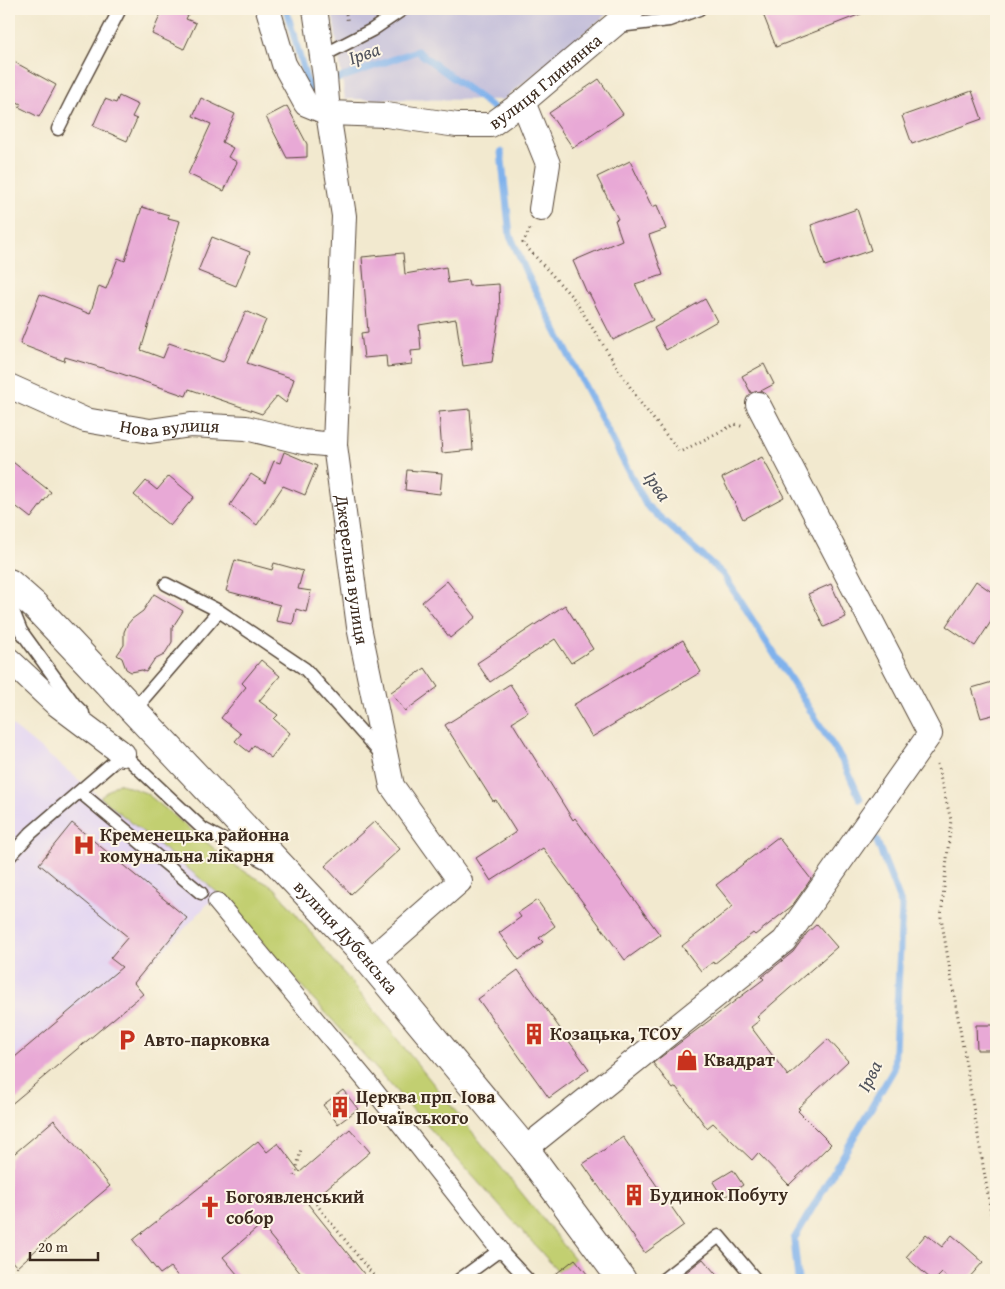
<svg xmlns="http://www.w3.org/2000/svg" width="1005" height="1289" font-family="'Gentium Book Plus',serif">
  <style>
    .built { fill: #e2d4f3 }
    .industrial { fill: #c5c0da }
    .green { fill: #c2cf71; stroke: #7e7c48 }
    .lines { fill: none; stroke-linecap: round; stroke-linejoin: round }
    .stream { stroke: #80b2ec; stroke-width: 7 }
    .building { fill: #e8a9d6 }
    .service-casing { stroke: #564739; stroke-width: 15 }
    .pedestrian-casing { stroke: #564739; stroke-width: 20 }
    .minor-casing { stroke: #564739; stroke-width: 26 }
    .secondary-casing { stroke: #564739; stroke-width: 30 }
    .path { stroke: #564739; stroke-width: 3; stroke-dasharray: 1 4; stroke-linecap: butt }
    .service { stroke: #fff; stroke-width: 12 }
    .pedestrian { stroke: #fff; stroke-width: 18 }
    .minor { stroke: #fff; stroke-width: 24 }
    .secondary { stroke: #fff; stroke-width: 28 }
    .labels { text-anchor: middle; stroke-width: 4; stroke-linejoin: round; paint-order: stroke }
    .street-label { font-size: 18px; fill: #3b2a1e; stroke: #fcf5e5 }
    .poi-label { font-size: 18px; font-weight: bold; fill: #3b2a1e; stroke: #fcf5e5; text-anchor: start }
    .water-label { font-size: 19px; font-style: italic; fill: #50535c; stroke: #fcf5e5 }
  </style>
  <rect width="100%" height="100%" fill="#fcf5e5"/>
  <filter id="ink" filterUnits="userSpaceOnUse"><feTurbulence type="fractalNoise" baseFrequency=".02" numOctaves="2"/><feDisplacementMap in="SourceGraphic" scale="10" xChannelSelector="R" yChannelSelector="G"/><feConvolveMatrix kernelMatrix="1 2 1 2 8 2 1 2 1" color-interpolation-filters="sRGB"/></filter>
  <filter id="wash" filterUnits="userSpaceOnUse"><feTurbulence type="fractalNoise" baseFrequency=".0096" numOctaves="4" result="noise"/><feDisplacementMap in="SourceGraphic" scale="20" xChannelSelector="R" yChannelSelector="G"/><feGaussianBlur stdDeviation="1.12" result="paint"/><feColorMatrix in="noise" values="0 0 0 0 0 0 0 0 0 0 0 0 0 0 0 0 0 1.4 0 .05"/><feComposite in="paint" operator="in"/></filter>
  <g filter="url(#wash)">
    <rect width="100%" height="100%" fill="#f2e9cf"/>
    <!-- built -->
    <path class="built" d="M9,723l209,170 -81,86 -128,83z"/>
    <!-- industrial -->
    <path class="industrial" d="M332,9h281l-110,91 -158,-1z"/>
    <!-- green -->
    <path class="green" d="M118,783l28,10 92,75 37,20 300,371 -16,13 -341,-379 -118,-96z"/>
    <g class="lines">
      <!-- stream -->
      <path class="stream" d="M286,9l23,80 108,-38 78,58
        M501,152l9,83 17,39 119,231 77,69 121,189 16,36
        M798,1280l-4,-41 100,-170 8,-163 -26,-67"/>
    </g>
    <g id="blocks">
      <!-- building -->
      <path class="building" d="M163,9h28l-5,10 10,4 -12,26 -32,-15z
        M761,9h109l1,1 -95,37z
        M9,59l47,26 -17,32 -20,-10 2,-3 -12,-6z
        M599,79l24,35 -50,34 -24,-35z
        M972,91l10,28 -70,25 -10,-28z
        M119,96l19,9 -6,12 5,2 -10,22 -34,-15 12,-27 11,4z
        M201,98l34,16 -13,28 11,6 -5,9 9,5 -13,29 -36,-17 23,-50 -18,-8z
        M287,106l20,38v13l-20,1 -21,-41z
        M630,161l22,46 5,-2 9,24 -17,6 14,40 -28,9 18,36 -40,20 -24,-47h-2l-14,-32 49,-21 -7,-20 3,-1 -21,-42z
        M142,207l27,8 -1,3 12,3 -39,129 22,8 6,-15 54,19 23,-51 20,9 -19,43 47,16 -8,24 -9,-7 -15,18 -73,-25 -3,7 -67,-23 -54,-16 -1,4 -44,-17 20,-50 50,20 9,-28 7,3 12,-31 7,3z
        M857,209l14,41 -46,16 -14,-41z
        M212,237l38,15 -14,34 -38,-15z
        M403,253l2,21 41,-7 2,16 20,-3 1,6 30,-2 1,27 -8,51 -29,4 -7,-47 -37,6 2,25 -10,1 1,13 -25,3 -1,-11 -22,2 -3,-25 7,-1 -6,-75z
        M705,299l12,22 -51,29 -12,-22z
        M764,364l10,20 -13,7 -10,2 -9,-17z
        M470,409l3,41 -31,3 -3,-41z
        M284,452l33,14 -12,29 -22,-9 -26,39 -27,-20 21,-31 14,9 9,-22 6,2z
        M762,457l22,40 -41,22 -21,-41z
        M9,459l42,33 -20,26 -22,-17z
        M407,470l35,3 -2,21 -35,-4z
        M169,476l25,21 -24,29 -36,-31 12,-14 11,9z
        M235,560l37,10 2,-7 29,8 -5,18 13,2 -5,21 -10,-3 -3,15 -17,-3 4,-16 -54,-14z
        M447,581l29,36 -26,21 -28,-36z
        M976,581l20,14v19l-21,32 -29,-20z
        M831,584l15,33 -22,10 -16,-33z
        M154,594l29,17 -11,17v14l-8,13 -10,5 -8,12 -4,-2 -11,2 -5,-3 -4,-11 -5,-3 7,-10v-13l3,-7 5,-6 11,-8z
        M565,605l28,44 -22,14 -16,-24 -65,43 -13,-19z
        M683,640l18,32 -109,65 -19,-32z
        M261,660l19,16 -21,25 19,14 -4,4 16,14 -19,25 -17,-13 -5,7 -14,-11 6,-7 -20,-16 25,-31 -4,-4z
        M425,668l13,19 -33,24 -14,-19z
        M992,682l4,13v19l-15,4 -9,-30z
        M510,684l18,28 -16,10 61,98 2,-2 85,117 -35,25 -82,-112 -52,33 -15,-23 40,-26 -20,-32 -3,1 -48,-76z
        M375,821l25,28 -49,45 -26,-28z
        M72,823l115,95 -53,65 9,11 -134,112v-44l113,-95 -12,-9 18,-21 -89,-73z
        M778,837l33,42 -19,27 -37,29 -2,-2 -39,31 -1,-2 -12,9 -19,-25 51,-40 -17,-21z
        M537,900l18,26 -16,12 4,4 -24,18 -20,-27 22,-16 -3,-4z
        M817,924l20,23 -80,70 3,3 -9,7 37,49 40,-37 20,22 -50,47 2,1 -2,2 33,33 -42,41 -31,-32 -6,7 -39,-37 -6,5 -31,-41 -3,2 -20,-26 111,-84 -2,-2 31,-25 14,-19z
        M518,970l71,99 -40,29 -71,-99z
        M976,1025h20v25h-19z
        M343,1090l15,19 -20,15 -15,-19z
        M54,1120l56,66 -44,37 -49,44 -8,-9v-100z
        M350,1129l20,23 -62,52 61,76h-63l-45,-55 -38,32 19,23h-61l-11,-13 -10,7 -27,-34 125,-99 9,11 11,-9 22,29z
        M623,1137l61,88 -39,28 -62,-89z
        M733,1170l10,15 -20,13 -10,-16z
        M926,1234l16,13 10,-12 31,27 -16,18h-16l-9,-7 -7,7h-3l-26,-23z
        M575,1259l17,21h-44z
        M703,1259l18,21h-45z"/>
    </g>
  </g>
  <g filter="url(#ink)">
    <use href="#blocks" fill-opacity="0" stroke="#564739" stroke-width="1"/>
    <g class="lines">
      <!-- service casing -->
      <g class="service-casing">
        <path id="service" d="M619,26l50,-6 30,-11
          M322,56l50,-26 31,-21
          M58,129l14,-28 48,-92
          M166,584l53,27 86,58 76,85
          M9,601l12,30 53,73 9,9
          M141,715l2,-16 76,-88
          M120,751l83,78 62,33
          M80,792l121,101
          M9,857l22,-24 92,-79
          M459,1280l41,-30 28,30
          M663,1280l56,-44 37,44"/>
      </g>
      <!-- pedestrian casing -->
      <g class="pedestrian-casing">
        <path id="pedestrian" d="M217,902l152,182 131,166"/>
      </g>
      <!-- minor casing -->
      <g class="minor-casing">
        <g id="minor">
          <path id="s1" d="M268,9l16,55 22,40 22,9 58,2 71,10h34l32,-23 110,-93"/>
          <path id="s2" d="M315,9l10,68 3,36 16,103 -9,229 24,182 33,159 68,95 -91,80"/>
          <path d="M523,102l25,62 -7,45"/>
          <path id="s3" d="M9,386l76,34 65,11 41,-6 55,3 57,14 32,3"/>
          <path d="M9,660l46,43 68,51"/>
          <path d="M525,1149l259,-208 146,-207 -172,-330"/>
        </g>
      </g>
      <!-- secondary casing -->
      <g class="secondary-casing">
        <g id="secondary">
          <path id="s4" d="M9,583l26,23 326,345 164,198 97,131"/>
        </g>
      </g>
      <!-- path -->
      <path class="path" d="M345,9l3,14
        M530,229l-7,14 51,56 65,102 41,51 55,-28 9,3
        M937,764l14,56 -10,97 55,325
        M295,1176l6,-27
        M313,1200l64,80
        M434,1280l2,-1 3,1"/>
      <!-- service -->
      <use href="#service" class="service"/>
      <!-- pedestrian -->
      <use href="#pedestrian" class="pedestrian"/>
      <!-- minor -->
      <use href="#minor" class="minor"/>
      <!-- secondary -->
      <use href="#secondary" class="secondary"/>
    </g>
  </g>
  <!-- icons -->
  <defs>
    <g id="hospital-bare" transform="scale(1.725)"><path d="M-5-5h3v3.5h4V-5h3V5h-3V1.5h-4V5h-3Z" fill="#c8321e" stroke="#fcf5e5" stroke-width="2.5" paint-order="stroke"/></g>
    <g id="building-bare" transform="scale(1.725)"><path d="M-4-6H4V6H1V3H-1V6H-4ZM-2.5-4.3h1.7v1.8h-1.7ZM.8-4.3h1.7v1.8H.8ZM-2.5-1h1.7V.8h-1.7ZM.8-1h1.7V.8H.8Z" fill="#c8321e" stroke="#fcf5e5" stroke-width="2.5" paint-order="stroke"/></g>
    <g id="parking-bare" transform="scale(1.725)"><path d="M-3.5-5.5H1a3.5 3.5 0 0 1 0 7H-1V5.5H-3.5ZM-1-3.4V-.6H.8a1.4 1.4 0 0 0 0-2.8Z" fill="#c8321e" stroke="#fcf5e5" stroke-width="2.5" paint-order="stroke"/></g>
    <g id="shop-bare" transform="scale(1.725)"><path d="M-5-2.5h2.3a2.7 3.5 0 0 1 5.4 0H5L5.5 6h-11ZM-1.5-2.5h3a1.5 2.3 0 0 0-3 0Z" fill="#c8321e" stroke="#fcf5e5" stroke-width="2.5" paint-order="stroke"/></g>
    <g id="church-bare" transform="scale(1.725)"><path d="M-1.2-6h2.4v3.5h3.3v2.4h-3.3V6h-2.4V-.1h-3.3v-2.4h3.3Z" fill="#c8321e" stroke="#fcf5e5" stroke-width="2.5" paint-order="stroke"/></g>
  </defs>
  <g fill-rule="evenodd">
    <use href="#hospital-bare" x="84" y="845"/>
    <use href="#building-bare" x="534" y="1034"/>
    <use href="#parking-bare" x="127" y="1040"/>
    <use href="#shop-bare" x="687" y="1060"/>
    <use href="#building-bare" x="340" y="1107"/>
    <use href="#building-bare" x="634" y="1195"/>
    <use href="#church-bare" x="210" y="1207"/>
  </g>
  <g class="labels">
    <!-- street labels -->
    <g class="street-label">
      <text dy="6" stroke="none"><textPath href="#s1" startOffset="360">вулиця Глинянка</textPath></text>
      <text dy="6" stroke="none"><textPath href="#s3" startOffset="169">Нова вулиця</textPath></text>
      <text dy="6" stroke="none"><textPath href="#s2" startOffset="564">Джерельна вулиця</textPath></text>
      <text dy="6" stroke="none"><textPath href="#s4" startOffset="489">вулиця Дубенська</textPath></text>
    </g>
    <!-- poi labels -->
    <g class="poi-label">
      <text x="100" y="841">Кременецька районна<tspan x="100" dy="21">комунальна лікарня</tspan></text>
      <text x="550" y="1040">Козацька, ТСОУ</text>
      <text x="144" y="1046">Авто-парковка</text>
      <text x="704" y="1066">Квадрат</text>
      <text x="356" y="1103">Церква прп. Іова<tspan x="356" dy="21">Почаївського</tspan></text>
      <text x="650" y="1201">Будинок Побуту</text>
      <text x="226" y="1203">Богоявленський<tspan x="226" dy="21">собор</tspan></text>
    </g>
    <!-- water labels -->
    <g class="water-label">
      <text transform="translate(364 53) rotate(-19)" y="7">Ірва</text>
      <text transform="translate(658 486) rotate(56)" y="7">Ірва</text>
      <text transform="translate(869 1076) rotate(-64)" y="7">Ірва</text>
    </g>
  </g>
  <!-- margin -->
  <rect width="1005" height="1289" fill="none" stroke="#fcf5e5" stroke-width="30"/>
  <!-- scale -->
  <path d="M30 1252v8h68v-8" fill="none" stroke="#3b2a1e" stroke-width="2.5"/>
  <text x="38" y="1252" font-size="15" fill="#3b2a1e" stroke="#fcf5e5" stroke-width="4" paint-order="stroke">20 m</text>
</svg>
